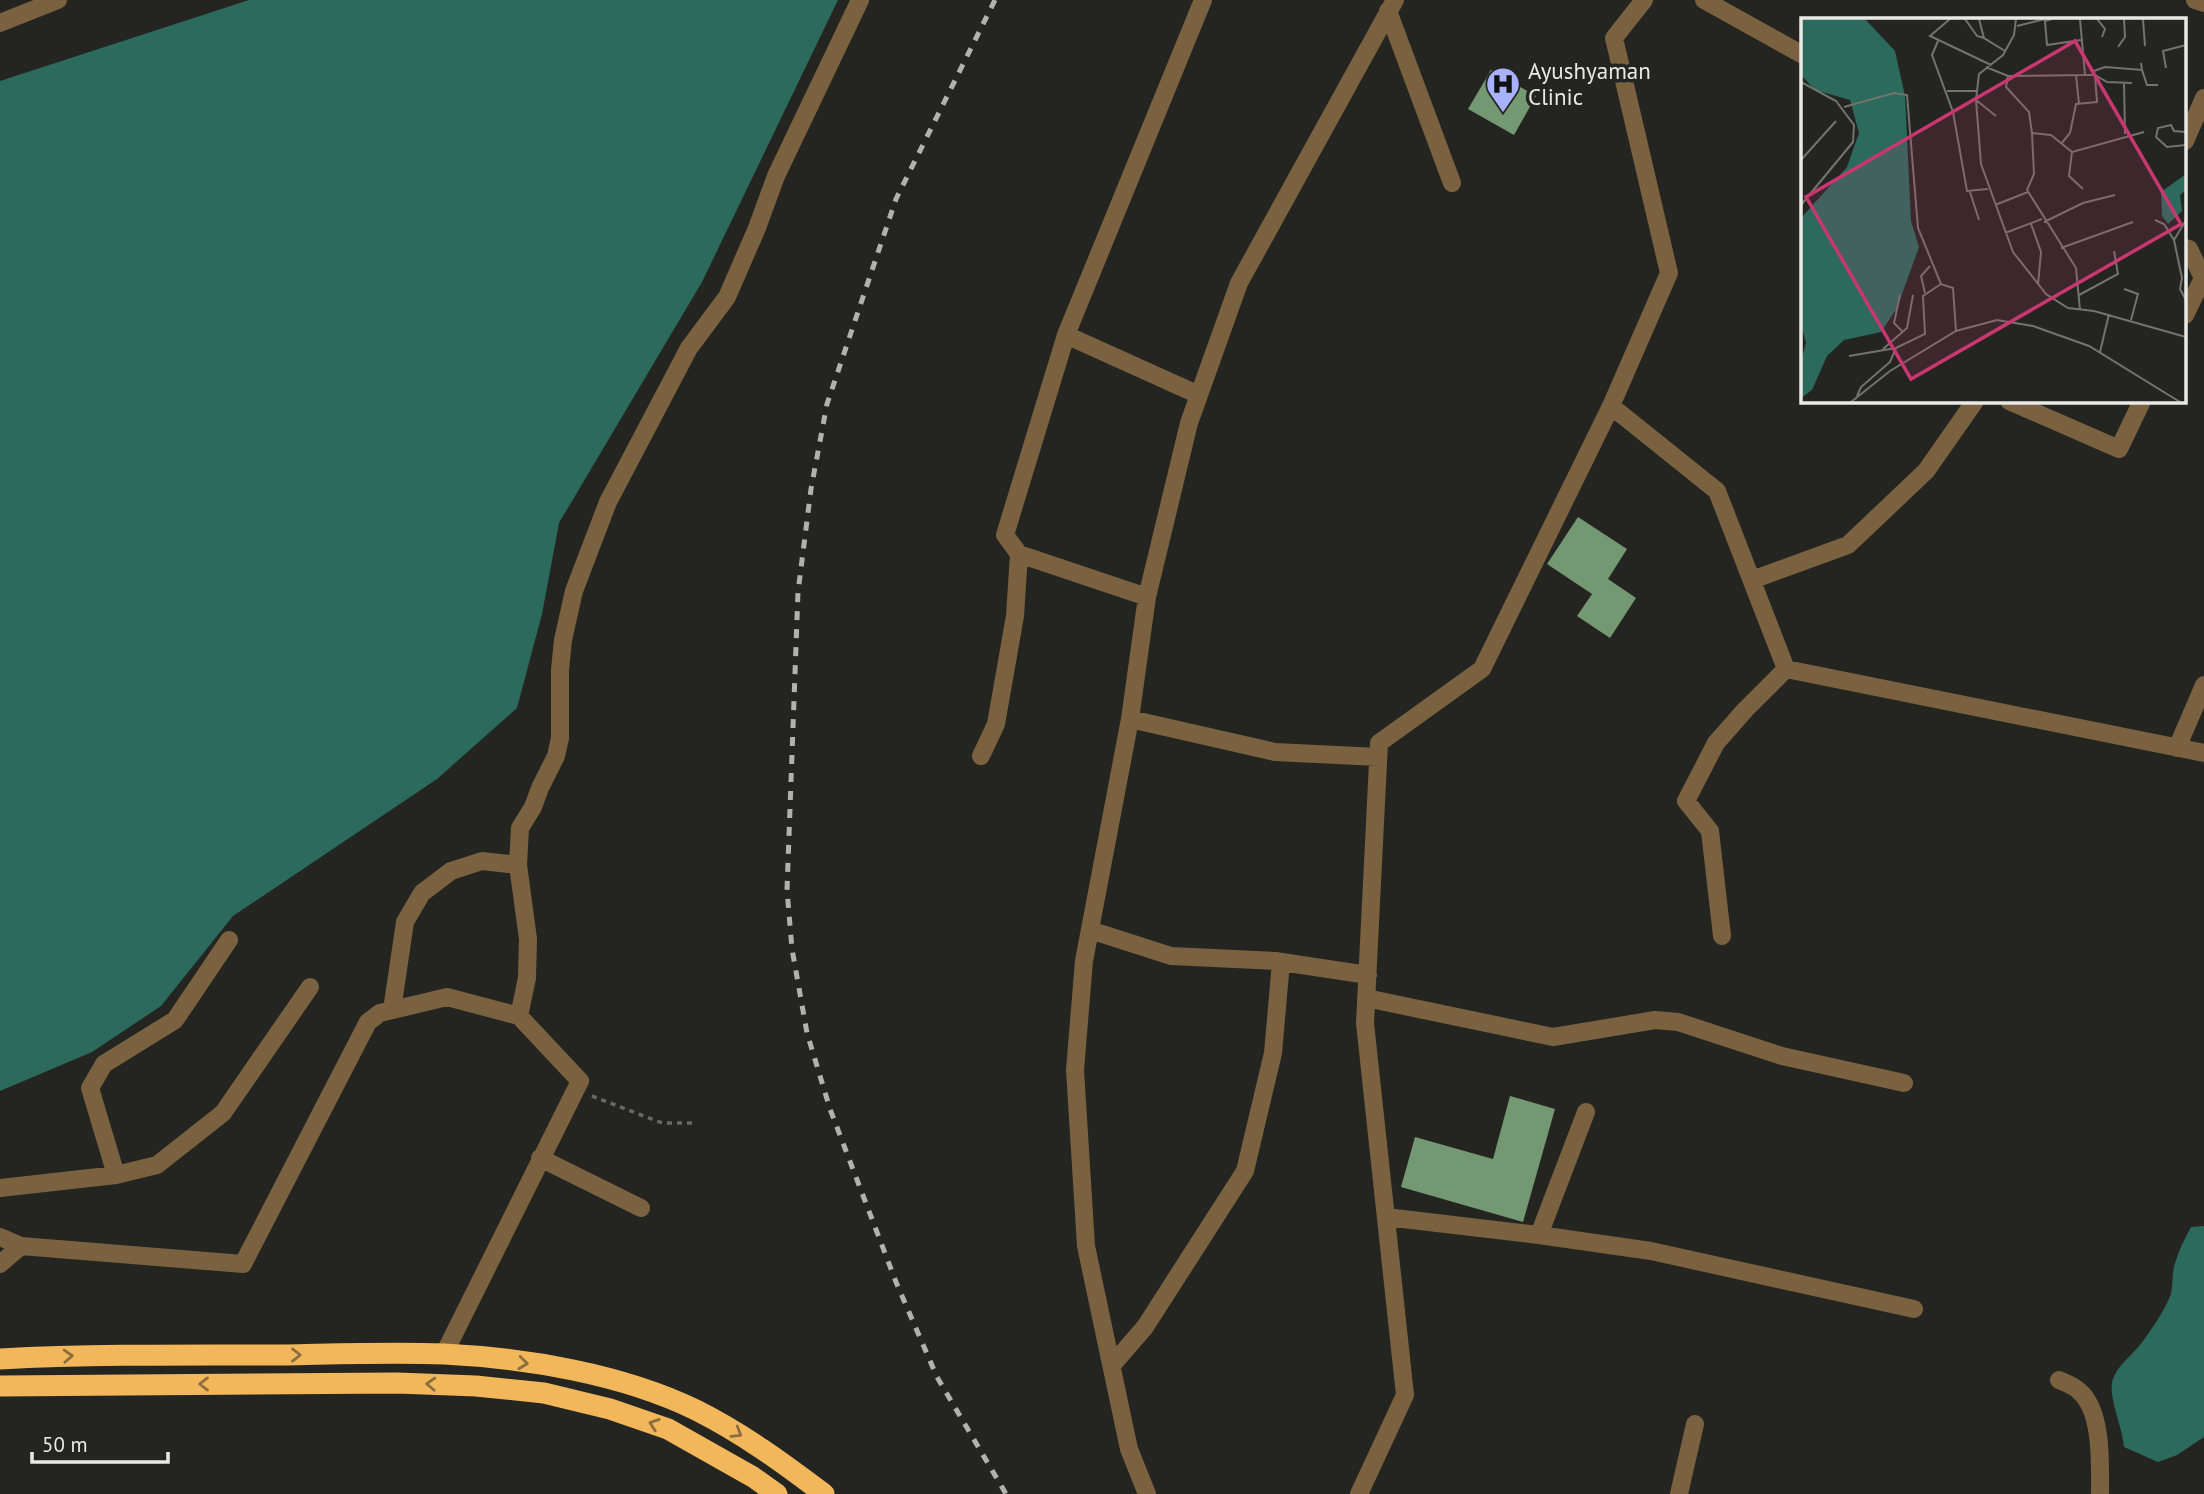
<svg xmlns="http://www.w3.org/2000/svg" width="2204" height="1494" font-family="'PT Sans',sans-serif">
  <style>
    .water { fill: #2b6a5d }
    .building { fill: #749872 }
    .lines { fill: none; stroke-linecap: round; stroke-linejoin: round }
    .path { stroke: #686964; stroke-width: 3.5; stroke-dasharray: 5 5; stroke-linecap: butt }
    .minor { stroke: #7a6240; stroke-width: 18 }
    .highway { stroke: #f2b75b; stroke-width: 21 }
    .rail { stroke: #b1b2ae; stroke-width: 5; stroke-dasharray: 9 9; stroke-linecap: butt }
    .oneway { stroke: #8b6e3e }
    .labels { text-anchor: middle; stroke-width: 7; stroke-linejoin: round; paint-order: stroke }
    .poi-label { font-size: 23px; fill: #e9e9e6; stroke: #242520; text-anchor: start }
    .inset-road { fill: none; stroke: #73736f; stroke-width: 2 }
    .view { fill: #c83770; fill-opacity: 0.15; stroke: #c83770; stroke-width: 3.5 }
    .inset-edge { fill: none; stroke: #e9e9e6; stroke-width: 3.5 }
  </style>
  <rect width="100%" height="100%" fill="#242520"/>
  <!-- water -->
  <path class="water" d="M249,0h589l-136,282 -143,241 -17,91 -25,94 -80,71 -204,137 -72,90 -69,46 -92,39v-1010z
    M2204,1226v211l-27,18 -19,7 -34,-15c-1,-19 -17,-52 -11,-68 5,-14 18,-23 27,-34 10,-13 25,-35 31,-51 2,-9 1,-19 3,-27 4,-15 10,-27 17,-40z"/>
  <!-- building -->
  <path class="building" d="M1491,70l45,26 -22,39 -46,-26z
    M1578,517l49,32 -19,30 28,19 -26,40 -33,-22 15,-22 -45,-30z
    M1510,1096l45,13 -32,113 -122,-35 14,-50 78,22z"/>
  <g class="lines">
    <!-- path -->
    <path class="path" d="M592,1096l70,27h32"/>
    <!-- minor -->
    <path class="minor" d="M1644,0l-30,38 55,235 -58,133 106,85 69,178
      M1704,0l99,55
      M2195,0l9,3
      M1388,11l64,172
      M0,23l58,-23
      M2185,141l19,-43
      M2185,248l4,1 14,29
      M2185,315l18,-37 1,1
      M1066,335l133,60
      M2009,401l110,48 23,-48
      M1752,580l96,-35 78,-74 49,-70
      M1147,597l-128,-43 -14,-19 61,-200 137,-335
      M1130,719l145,33 103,5
      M2177,748l27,-63
      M981,756l15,-32 19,-108 4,-62
      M1090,930l81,26 104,5 93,14
      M1722,936l-12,-105 -24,-30 30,-58 29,-33 41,-41 418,84
      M1366,998l187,39 102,-17 23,2 104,34 122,27
      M392,1010l13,-88 17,-29 29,-22 31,-10 36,4
      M519,1016l8,-38 1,-39 -10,-74 2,-37 13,-21 7,-19 16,-32 4,-18v-68l3,-30 11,-49 34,-89 81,-154 38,-51 30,-69 19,-52 84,-176
      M540,1158l101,50
      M116,1175l-26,-87 14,-24 71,-44 54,-80
      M0,1188l116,-13 41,-10 66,-52 87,-126
      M1386,1217l153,18 112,16 263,58
      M1539,1235l47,-123
      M0,1237l21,9 222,18 125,-242 12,-9 67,-16 72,19 61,65 -136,273
      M0,1264l21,-18
      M1112,1365l33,-38 100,-156 28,-118 8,-91
      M2059,1380c7,3 15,6 20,11 24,20 21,74 21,103
      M1147,1494l-18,-45 -43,-203 -11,-176 9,-109 46,-242 17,-122 42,-174 50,-140 156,-283
      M1359,1494l46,-99 -40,-372 14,-280 103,-74 129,-263
      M1679,1494l16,-70"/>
    <!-- highway -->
    <path class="highway" d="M0,1359c95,-5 190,-4 286,-4 52,-1 106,-3 158,-1 82,4 178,20 252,56 46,23 87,53 128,84
      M0,1386l397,-3 79,3 68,7 66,16 58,20 85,48 24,17"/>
    <!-- rail -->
    <path class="rail" d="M995,0l-99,199 -69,205 -16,85 -13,103 -11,298 5,59 15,84 23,76 66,173 41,95 69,117"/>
  </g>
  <!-- one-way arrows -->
  <defs><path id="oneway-chevron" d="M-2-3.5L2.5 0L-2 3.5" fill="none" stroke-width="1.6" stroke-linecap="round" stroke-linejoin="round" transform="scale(1.75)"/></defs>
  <g class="oneway">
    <use href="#oneway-chevron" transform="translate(296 1355)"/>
    <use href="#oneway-chevron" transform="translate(68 1356) rotate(-3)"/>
    <use href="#oneway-chevron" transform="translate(523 1363) rotate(6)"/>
    <use href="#oneway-chevron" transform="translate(204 1384) rotate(180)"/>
    <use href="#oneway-chevron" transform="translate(431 1384) rotate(-177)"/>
    <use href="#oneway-chevron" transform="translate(654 1424) rotate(-161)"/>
    <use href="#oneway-chevron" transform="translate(737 1433) rotate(32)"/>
  </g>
  <!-- icons -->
  <defs>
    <g id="hospital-pin" transform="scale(1.75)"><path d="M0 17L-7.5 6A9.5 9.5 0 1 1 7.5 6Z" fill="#a7b1fc" stroke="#242520"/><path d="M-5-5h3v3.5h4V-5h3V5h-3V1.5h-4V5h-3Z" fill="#111"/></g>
  </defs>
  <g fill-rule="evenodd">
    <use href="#hospital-pin" x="1503" y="84"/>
  </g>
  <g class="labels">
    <!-- poi labels -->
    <g class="poi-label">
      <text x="1528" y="79">Ayushyaman<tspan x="1528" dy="26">Clinic</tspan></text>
    </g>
  </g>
  <!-- overview -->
  <g transform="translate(1801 18)">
    <rect width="385" height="385" fill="#242520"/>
    <path d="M0,1h64l30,32 10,45 6,125 8,26 -22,61 -16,24 -37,8 -17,16 -15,34 -11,8v-37l5,-18 -5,-19v-106l46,-51 12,-34 -9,-33 -35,-10 -14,-15zM385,156v16l-6,5 2,16 -14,13 -6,-8 -1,-24z" fill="#2b6a5d"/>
    <path class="inset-road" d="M149,1l-20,17 61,29M164,1l12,17 7,2M178,1l5,19 21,13M215,1l-2,16 -11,20 -24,19 -3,26 5,64 32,88 33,42 22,14 26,3 92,26M251,1l-7,2 2,24 34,-5M279,1l5,56h10M296,1l8,10 -3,8M342,1l2,27M216,8l28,-7M137,23l-6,14 21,57 14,79 21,-2M317,29l7,-10 -1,-18M185,49l22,9 77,-1M365,50l-3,-17 23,-6M341,52l5,15h11M290,54l14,-5 37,3 -1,-7M275,57l3,29M207,58l-2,11 23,25 3,21 19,2 21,17M0,64l35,19 18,24 -1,17 -52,63M323,65l1,51M146,73h30M175,82l20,16M43,89l50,-14 13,2 11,133 23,56M385,114l-12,-1 -3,-6 -13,3 -2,9 11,10 19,-2M231,115l2,41 -7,16 49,78 4,42M260,126l9,-11 6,-29 21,-2 -2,-27 12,7 25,1M0,142l35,-39M282,171l-14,-13 3,-24 72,-20M169,174l9,28M194,187l33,-13M354,202l9,4 10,16 8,38 -2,11 6,11M243,204l39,-19 32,-8M230,206l10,28 -3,33M204,215l37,-14M373,222l12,-20M260,230l72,-26M323,271l14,5 -7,26M124,275l-4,-17 9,-10M99,277l-6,28 9,9M278,277l39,-21 -4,-23M82,331l24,-21 6,-33M299,334l9,-38M48,338l47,-8 29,-14 -2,-38 18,-12 12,4 3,43M56,378l4,-9 29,-25 6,-14M50,384l39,-31 66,-40 41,-11 36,6 56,20 91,56"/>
    <path class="view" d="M274,23l106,183 -270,155 -105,-182z"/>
    <rect width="385" height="385" class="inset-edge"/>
  </g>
  <!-- scale -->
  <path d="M32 1452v10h136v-10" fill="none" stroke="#e9e9e6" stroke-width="3.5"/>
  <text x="42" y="1452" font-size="21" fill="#e9e9e6" stroke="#242520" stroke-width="5" paint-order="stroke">50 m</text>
</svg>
